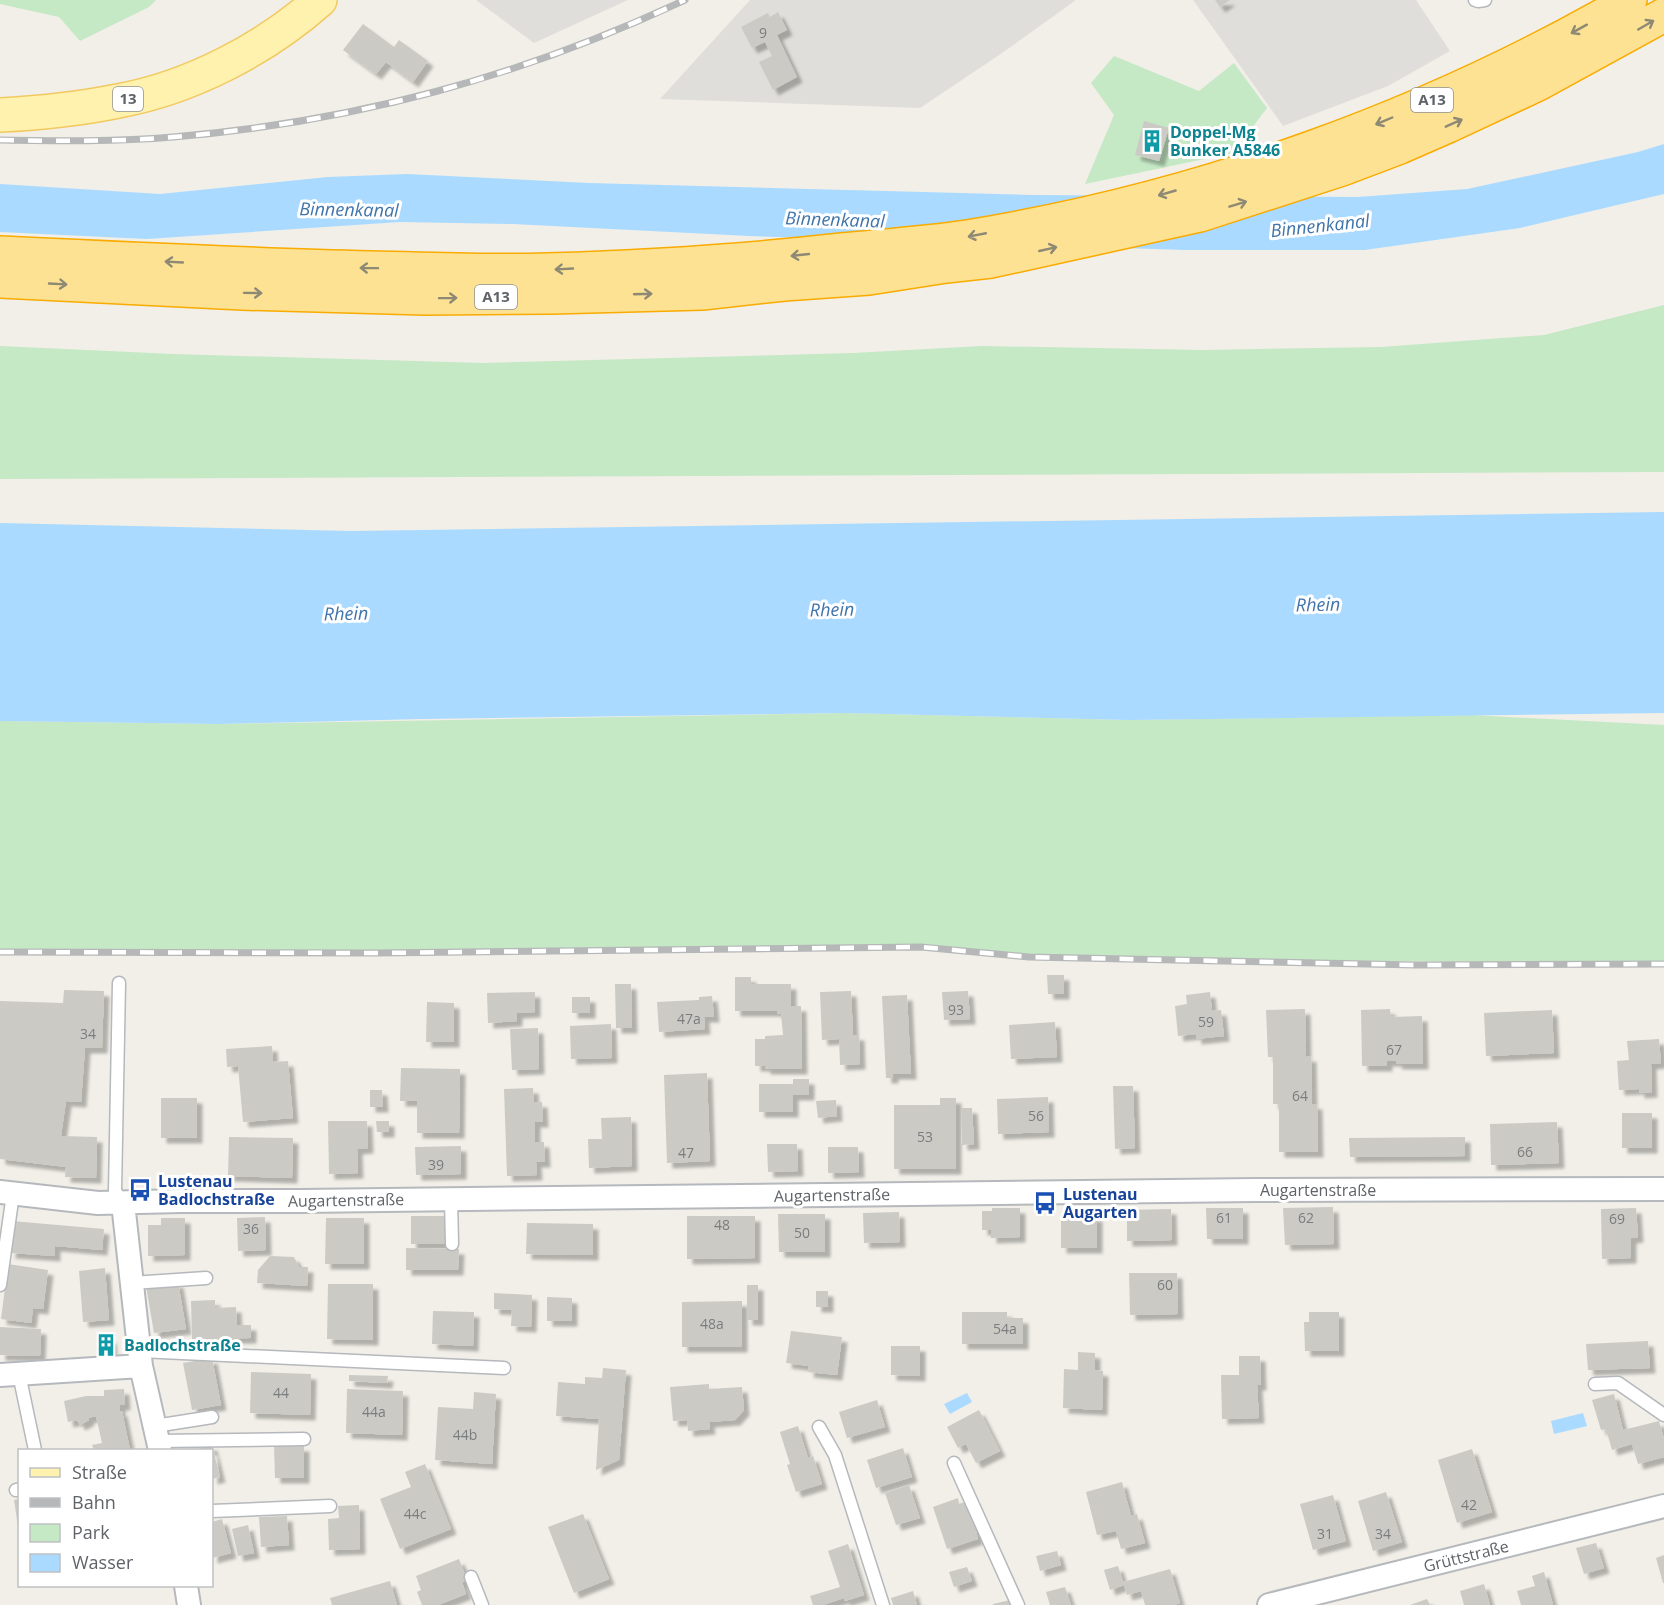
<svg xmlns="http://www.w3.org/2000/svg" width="1664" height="1605" font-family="'Open Sans',sans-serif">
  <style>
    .industrial { fill: #e0deda }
    .green { fill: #c5e8c5 }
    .water { fill: #aadaff }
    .building { fill: #cccac5; filter: url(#shadow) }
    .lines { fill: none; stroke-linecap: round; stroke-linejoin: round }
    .lane-casing { stroke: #b5b8bc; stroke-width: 15 }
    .street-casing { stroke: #b5b8bc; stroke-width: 26 }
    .primary-casing { stroke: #f2c960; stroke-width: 36 }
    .highway-casing { stroke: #f9ab00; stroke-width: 36 }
    .lane { stroke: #fff; stroke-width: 12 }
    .street { stroke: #fff; stroke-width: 22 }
    .primary { stroke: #fff2af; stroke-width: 33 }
    .highway { stroke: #fde293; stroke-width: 33 }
    .rail-casing { stroke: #b6b7b8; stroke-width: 7 }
    .rail { stroke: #fff; stroke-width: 4.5; stroke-dasharray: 14; stroke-linecap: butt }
    .oneway { stroke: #8e8975 }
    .labels { text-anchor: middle; stroke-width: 6; stroke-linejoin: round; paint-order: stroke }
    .number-label { font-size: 14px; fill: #7a7d7f }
    .shield { fill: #fff; stroke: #8f9295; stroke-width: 1.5 }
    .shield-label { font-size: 15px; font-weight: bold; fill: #5f6368 }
    .culture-label { font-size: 16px; font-weight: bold; fill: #0d838f; stroke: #fff; text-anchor: start }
    .transit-label { font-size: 16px; font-weight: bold; fill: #164399; stroke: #fff; text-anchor: start }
    .street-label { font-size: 16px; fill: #5f6368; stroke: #fff }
    .water-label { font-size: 18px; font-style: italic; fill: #4174aa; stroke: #fff }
  </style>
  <defs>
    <filter id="shadow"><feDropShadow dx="5.5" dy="5.5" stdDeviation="1.5" flood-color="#0004"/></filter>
  </defs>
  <rect width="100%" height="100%" fill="#f1efe8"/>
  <!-- industrial -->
  <path class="industrial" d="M476,0h152l-94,43z
    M750,0h326l-71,51 -85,57 -260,-9z
    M1193,0h223l34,51 -62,35 -105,40z"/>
  <!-- green -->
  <path class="green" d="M0,0h156l-7,7 -69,34 -21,-24 -59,-13z
    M1114,56l85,35 35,-28 33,45 -34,45 -148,31 29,-69 -23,-32z
    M1664,305v167l-1664,7v-133l173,8 310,9 370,-10 129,-7 221,4 178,-3 163,-12z
    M844,713l285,7 341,-5 194,10v239l-635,-7 -108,-10 -546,6 -375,-2v-230l220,3z"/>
  <!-- water -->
  <path class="water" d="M1664,144v50l-144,34 -155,22h-181l-435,-14 -236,-12 -113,-2 -253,17 -147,-7v-48l160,10 168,-17 79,-3 182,9 444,12 325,2 109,-8 171,-37z
    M1664,512v201l-535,7 -285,-7 -423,6 -201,5 -220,-3v-198l351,8z
    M967,1393l5,9 -22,12 -6,-10z
    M1583,1413l4,13 -33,8 -3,-13z"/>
  <!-- building -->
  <path class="building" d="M1215,0h15l-10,7z
    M778,12l9,18 -10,5 20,42 -24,13 -14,-28 13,-6 -7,-14 -13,6 -11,-21 27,-14 2,4z
    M363,24l31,23 5,-7 29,21 -15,21 -27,-20 -10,12 -33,-24z
    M1144,121l25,7 -10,33 -24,-6z
    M1047,975h17v19h-16z
    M735,977h16v7h40v22h10l1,63h-37v-3h-10v-27h10v-3l18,-1 -2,-21h-4v-3h-42z
    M615,984h16l1,44h-16z
    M64,990l40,1 -2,57h-17l-4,54 -15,-1 -5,35 36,1 -1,41 -31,-1 1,-10 -66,-8v-158l63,2z
    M851,991l2,44h6l1,29 -20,1 -1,-26 -17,1 -2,-48z
    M968,991l2,28 -26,1 -2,-28z
    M535,992v20l-18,1v8l-29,2 -1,-30z
    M1210,992l2,19 9,-1 3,26 -28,3v-5l-18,2 -3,-30 12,-2 -1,-9z
    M907,995l4,79h-18v4h-7l-4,-82z
    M712,996l2,21h-10l1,12 -46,3 -2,-30 42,-2v-3z
    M572,997h18v16h-18z
    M427,1002l27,1v39h-28z
    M1305,1009l1,48 5,-1 1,48h5l1,48h-39v-48h-6v-47h-5l-2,-47z
    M1390,1009l1,8 31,-1 1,48h-26l-1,-3h-9v5h-25l-1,-56z
    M1552,1010l2,43 -68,3 -2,-43z
    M1055,1022l2,35 -46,2 -2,-34z
    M611,1024l1,34 -41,1 -1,-33z
    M538,1028l1,41 -27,1 -2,-41z
    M1659,1039l2,24 -10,1 1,28 -13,1v-4l-20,1 -2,-29 12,-1 -2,-19z
    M272,1046l1,16 15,-1 5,57 -50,4 -5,-56 -11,1 -1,-18z
    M401,1068l59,1 -1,64h-42v-32h-17z
    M707,1073l3,88 -43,2 -3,-88z
    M793,1079h16v16h-16v17h-34v-28h34z
    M1113,1086h20l2,62 -20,1z
    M533,1088l1,14h8l1,20h-8v20h9l1,20h-9l1,13 -30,1 -3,-87z
    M370,1090h12l1,17h-13z
    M1048,1097l1,35 -51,2 -1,-35z
    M161,1098h36v40h-36z
    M940,1098h16v71h-62v-64h46z
    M836,1100l1,16 -19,2 -2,-17z
    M961,1108h11l2,36 -12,1z
    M1622,1113h30v35h-30z
    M631,1117l1,49 -43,2 -1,-29h14l-1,-21z
    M328,1121h39l1,27 -11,1 1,24 -29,1z
    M376,1121h13v11h-12z
    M1557,1122l2,41 -68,2 -1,-41z
    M229,1137l64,1 -1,40 -64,-2z
    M1465,1137v19l-115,1 -1,-19z
    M767,1144h30l1,27 -30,1z
    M461,1146v28l-45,1 -1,-28z
    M828,1147h30l1,25 -31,1z
    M1333,1207l1,37 -49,1 -2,-37z
    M992,1208h28v29l-29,1v-8h-9v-19h10z
    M1206,1208h37v31h-36z
    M1636,1208l2,29 -7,1v20l-29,1 -1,-50z
    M1171,1209l1,31 -45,1v-31z
    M1090,1211v5h7v32h-36v-32h11v-4z
    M899,1212l1,30 -36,1 -1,-30z
    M778,1214h47v38h-46z
    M411,1216h34v28h-34z
    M687,1216h68v42l-68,1z
    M265,1217l1,33 -28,1 -1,-33z
    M161,1218h24v37l-37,1v-31h13z
    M326,1218h38v46h-39z
    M12,1221l92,8 -2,21 -47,-4v10l-45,-3z
    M527,1223l66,1v31l-67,-1z
    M406,1248l53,1 -1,21h-52z
    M270,1256l24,1 5,10h9l-1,19 -50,-3 1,-13z
    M8,1264l40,6 -5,39 -10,-1 -2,15 -30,-4z
    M105,1268l4,52 -26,2 -4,-51z
    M1129,1273h48l1,41 -48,1z
    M178,1282l8,47 -32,4 -8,-47z
    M328,1284h45v56l-46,-1z
    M747,1285h11v35h-11z
    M816,1291h12v16h-12z
    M494,1293l38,2 -1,32 -20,-1 1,-16 -18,-1z
    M547,1297l25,1v23h-25z
    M215,1300v8l21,-1 1,18h14v13l-59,1 -1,-38z
    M742,1301v46h-60v-45z
    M433,1311l41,1 -1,34 -41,-2z
    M962,1312h45v6h16v26h-61z
    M1309,1312h30v39h-34l-1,-29h5z
    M0,1327l41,2 -1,27 -40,-1z
    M791,1331l51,6 -5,38 -29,-3 1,-6 -23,-3z
    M111,1338l1,12 -11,1 -1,-12z
    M1648,1341l2,27 -62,2 -2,-26z
    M891,1346h29v30l-29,-1z
    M1078,1352l17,1v17l8,1 -1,39 -39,-2 1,-39 14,1z
    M1239,1356h21l1,29h-4l2,33 -37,1 -1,-44h18z
    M212,1358l9,47 -29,5 -9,-47z
    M603,1368l23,2 -7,90 -23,10 3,-51 -43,-3 2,-34 27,2v-7l17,1z
    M251,1372l60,2 -1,41 -60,-2z
    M349,1375l39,1 -1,7 -38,-2z
    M709,1384v5l33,-2 2,23 -9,10 -26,2 1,7 -22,2 -1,-11 -14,1 -3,-34z
    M124,1389l1,16h-5v6h2l8,39h-36l-2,-5 10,-2 -6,-27 -8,2 1,2 -9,5 -3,-5 -9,2 -4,-21 22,-5h18v-6z
    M347,1389l56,2 -1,44 -56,-2z
    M474,1392l22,2 -4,70 -57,-4 3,-53 35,2z
    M1614,1394l9,36 36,-9 5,18v18l-26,7 -6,-20 -20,6 -6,-21 -5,1 -9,-30z
    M877,1400l8,27 -38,11 -8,-26z
    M979,1410l21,41 -24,12 -10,-19 -8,4 -11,-21z
    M798,1426l10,32 5,-2 9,28 -26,8 -9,-27 3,-1 -10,-32z
    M212,1445l8,32 -8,2v-29h-18z
    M274,1446h30v32h-29z
    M903,1448l9,29 -36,11 -9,-28z
    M1472,1449l20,63 -35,11 -19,-63z
    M425,1464l26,65 -51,20 -20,-50 31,-12 -6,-15z
    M1122,1482l9,34 6,-2 8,29 -24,6 -5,-18 -19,4 -11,-43z
    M909,1485l11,33 -24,7 -11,-32z
    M1386,1492l16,50 -29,9 -15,-50z
    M1333,1495l13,46 -33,9 -13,-46z
    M958,1498l1,6 7,-2 5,12h3l5,16 -3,1 2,8 -31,10 -14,-42z
    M20,1499v28h-2l-4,-27z
    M359,1505l1,44 -31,1 -1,-31 11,-1 -1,-12z
    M583,1514l26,65 -35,14 -26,-66z
    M287,1516l2,29 -28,2 -2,-30z
    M222,1519l9,34 -19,5v-36z
    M248,1525l6,28 -16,3 -6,-27z
    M1596,1543l8,25 -20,6 -8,-26z
    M848,1544l16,51 -19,6 -1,-3 -21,7h-10l-3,-9 30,-9 -12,-36z
    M1057,1551l4,14 -21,6 -4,-15z
    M1664,1555v28h-1l-7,-25z
    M459,1559l8,21 -5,2 4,12 -28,11h-16l-5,-13 4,-2 -5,-14z
    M1118,1566l5,16 47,-13 10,34 -6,2h-29l-4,-14 -14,4 -3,-10 -14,5 -6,-20z
    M967,1567l5,14 -18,6 -5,-15z
    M1544,1572l9,33h-32l-4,-14 18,-5 -3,-10z
    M390,1581l7,24h-65l-2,-7z
    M1484,1584l6,21h-26l-4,-14z
    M1065,1587l6,18h-21l-4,-13z
    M913,1591l4,14h-24l-2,-7z
    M1427,1599l3,6h-20z
    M1010,1600l2,5h-19v-1z"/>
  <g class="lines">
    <!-- lane casing -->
    <g class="lane-casing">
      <path id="lane" d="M1475,0l3,1 7,-1
        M119,983l-4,208 8,12
        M451,1199l1,45
        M132,1283l74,-5
        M0,1285l13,-91
        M140,1351l364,17
        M19,1374l16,76
        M1595,1384l23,-1 46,32
        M155,1426l57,-9
        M819,1427l16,28 48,150
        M158,1441l146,-2
        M954,1463l64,142
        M16,1490l4,-1
        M212,1511l118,-5
        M471,1577l11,28"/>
    </g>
    <!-- street casing -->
    <g class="street-casing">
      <path id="street" d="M0,1192l98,11 83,-2h121l954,-11 408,-1
        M123,1203l18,163 19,84
        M0,1375l141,-9
        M186,1586l3,19
        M1269,1605l395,-99"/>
    </g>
    <!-- primary casing -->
    <g class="primary-casing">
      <path id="primary" d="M0,115c40,-2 79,-6 118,-14 72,-13 147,-52 202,-101"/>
    </g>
    <!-- highway casing -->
    <g class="highway-casing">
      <path id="highway" d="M0,253c124,6 247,12 371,15 58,1 118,4 176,2 99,-3 197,-9 295,-20 41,-4 84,-7 125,-13 233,-38 459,-119 663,-237
        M0,281l242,12 183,5 127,-1 150,-4 82,-9 85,-6 77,-12 45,-5 209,-46 142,-46 58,-22 48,-21 90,-42 126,-69"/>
    </g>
    <!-- lane -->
    <use href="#lane" class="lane"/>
    <!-- street -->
    <use href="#street" class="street"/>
    <!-- primary -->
    <use href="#primary" class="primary"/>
    <!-- highway -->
    <use href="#highway" class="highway"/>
    <!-- rail casing -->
    <g class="rail-casing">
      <path id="rail" d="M0,140c58,1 116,2 173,-3 181,-15 347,-60 512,-137
        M0,952l375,1 546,-6 108,10 387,8 248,-1"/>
    </g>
    <!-- rail -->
    <use href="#rail" class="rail"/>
  </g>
  <!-- one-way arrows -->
  <defs><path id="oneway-shaft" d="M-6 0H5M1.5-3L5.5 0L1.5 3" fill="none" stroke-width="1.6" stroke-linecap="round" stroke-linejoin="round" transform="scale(1.5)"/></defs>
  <g class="oneway">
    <use href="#oneway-shaft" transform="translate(1646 25) rotate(-30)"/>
    <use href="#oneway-shaft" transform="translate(1579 29) rotate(151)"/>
    <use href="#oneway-shaft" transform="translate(1384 121) rotate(157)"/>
    <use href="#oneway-shaft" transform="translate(1454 123) rotate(-24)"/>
    <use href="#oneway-shaft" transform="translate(1167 193) rotate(164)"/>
    <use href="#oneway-shaft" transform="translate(1238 204) rotate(-17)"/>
    <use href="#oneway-shaft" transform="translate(977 235) rotate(169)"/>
    <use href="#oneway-shaft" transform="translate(1048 249) rotate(-13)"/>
    <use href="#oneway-shaft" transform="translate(800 255) rotate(174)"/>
    <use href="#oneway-shaft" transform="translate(174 262) rotate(-177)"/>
    <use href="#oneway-shaft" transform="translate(369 268) rotate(-179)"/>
    <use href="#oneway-shaft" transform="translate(564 269) rotate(177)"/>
    <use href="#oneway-shaft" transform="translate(58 284) rotate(3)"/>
    <use href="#oneway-shaft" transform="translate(253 293) rotate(1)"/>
    <use href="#oneway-shaft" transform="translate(643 294) rotate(-2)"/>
    <use href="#oneway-shaft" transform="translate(448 298) rotate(-1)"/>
  </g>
  <!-- icons -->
  <defs>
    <g id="building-bare" transform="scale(1.8)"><path d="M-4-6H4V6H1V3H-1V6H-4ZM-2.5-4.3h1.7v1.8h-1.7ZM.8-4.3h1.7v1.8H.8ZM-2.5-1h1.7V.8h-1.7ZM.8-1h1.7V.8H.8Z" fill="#0f9aa8" stroke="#fff" stroke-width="2.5" paint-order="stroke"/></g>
    <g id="bus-bare" transform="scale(1.8)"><path d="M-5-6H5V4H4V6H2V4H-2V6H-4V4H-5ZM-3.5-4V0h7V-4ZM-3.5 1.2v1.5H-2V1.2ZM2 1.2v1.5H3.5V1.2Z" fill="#1a4fb4" stroke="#fff" stroke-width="2.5" paint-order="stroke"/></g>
  </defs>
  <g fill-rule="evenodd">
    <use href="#building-bare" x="1152" y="141"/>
    <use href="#bus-bare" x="140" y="1190"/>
    <use href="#bus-bare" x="1045" y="1203"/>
    <use href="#building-bare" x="106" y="1345"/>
  </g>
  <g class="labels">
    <!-- number labels -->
    <g class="number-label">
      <text x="763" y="38">9</text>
      <text x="956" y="1015">93</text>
      <text x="689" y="1024">47a</text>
      <text x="1206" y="1027">59</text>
      <text x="88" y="1039">34</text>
      <text x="1394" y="1055">67</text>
      <text x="1300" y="1101">64</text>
      <text x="1036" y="1121">56</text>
      <text x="925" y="1142">53</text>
      <text x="1525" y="1157">66</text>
      <text x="686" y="1158">47</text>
      <text x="436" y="1170">39</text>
      <text x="1224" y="1223">61</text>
      <text x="1306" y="1223">62</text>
      <text x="1617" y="1224">69</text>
      <text x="722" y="1230">48</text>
      <text x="251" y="1234">36</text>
      <text x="802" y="1238">50</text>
      <text x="1165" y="1290">60</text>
      <text x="712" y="1329">48a</text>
      <text x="1005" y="1334">54a</text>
      <text x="281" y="1398">44</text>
      <text x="374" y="1417">44a</text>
      <text x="465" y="1440">44b</text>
      <text x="1469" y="1510">42</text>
      <text x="415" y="1519">44c</text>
      <text x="1325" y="1539">31</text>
      <text x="1383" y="1539">34</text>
    </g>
    <!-- shield labels -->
    <g class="shield">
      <rect x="113" y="87" width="30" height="24" rx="4.5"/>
      <rect x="1411" y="88" width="42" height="24" rx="4.5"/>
      <rect x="475" y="285" width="42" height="24" rx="4.5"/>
    </g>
    <g class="shield-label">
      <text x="128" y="104">13</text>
      <text x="1432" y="105">A13</text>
      <text x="496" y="302">A13</text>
    </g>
    <!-- culture labels -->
    <g class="culture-label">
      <text x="1170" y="138">Doppel-Mg<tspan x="1170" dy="18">Bunker A5846</tspan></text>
      <text x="124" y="1351">Badlochstraße</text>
    </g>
    <!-- transit labels -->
    <g class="transit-label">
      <text x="158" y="1187">Lustenau<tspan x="158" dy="18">Badlochstraße</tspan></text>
      <text x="1063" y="1200">Lustenau<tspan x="1063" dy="18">Augarten</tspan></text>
    </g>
    <!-- street labels -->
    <g class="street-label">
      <text x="1318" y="1196">Augartenstraße</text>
      <text transform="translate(832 1195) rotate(-1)" y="6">Augartenstraße</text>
      <text transform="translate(346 1200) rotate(-1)" y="6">Augartenstraße</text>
      <text transform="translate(1466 1556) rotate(-14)" y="6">Grüttstraße</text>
    </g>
    <!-- water labels -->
    <g class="water-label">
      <text transform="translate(349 210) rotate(1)" y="6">Binnenkanal</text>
      <text transform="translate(835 220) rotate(2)" y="6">Binnenkanal</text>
      <text transform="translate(1320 226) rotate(-6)" y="6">Binnenkanal</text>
      <text transform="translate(1318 605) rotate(-1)" y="6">Rhein</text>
      <text transform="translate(832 610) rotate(-1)" y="6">Rhein</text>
      <text transform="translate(346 614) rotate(-1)" y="6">Rhein</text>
    </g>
  </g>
  <!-- legend -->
  <rect x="18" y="1449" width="195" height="138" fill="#ffffff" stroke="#bfc1c3" stroke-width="1.5"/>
  <rect x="30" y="1468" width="30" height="9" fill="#fff2af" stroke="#bfc1c3" stroke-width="1.5"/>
  <text x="72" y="1479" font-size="18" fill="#5f6368">Straße</text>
  <rect x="30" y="1498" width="30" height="9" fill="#b6b7b8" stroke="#bfc1c3" stroke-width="1.5"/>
  <text x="72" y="1509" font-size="18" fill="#5f6368">Bahn</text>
  <rect x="30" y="1524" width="30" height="18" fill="#c5e8c5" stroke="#bfc1c3" stroke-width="1.5"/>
  <text x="72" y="1539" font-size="18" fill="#5f6368">Park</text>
  <rect x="30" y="1554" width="30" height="18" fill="#aadaff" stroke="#bfc1c3" stroke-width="1.5"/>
  <text x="72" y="1569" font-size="18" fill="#5f6368">Wasser</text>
</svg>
